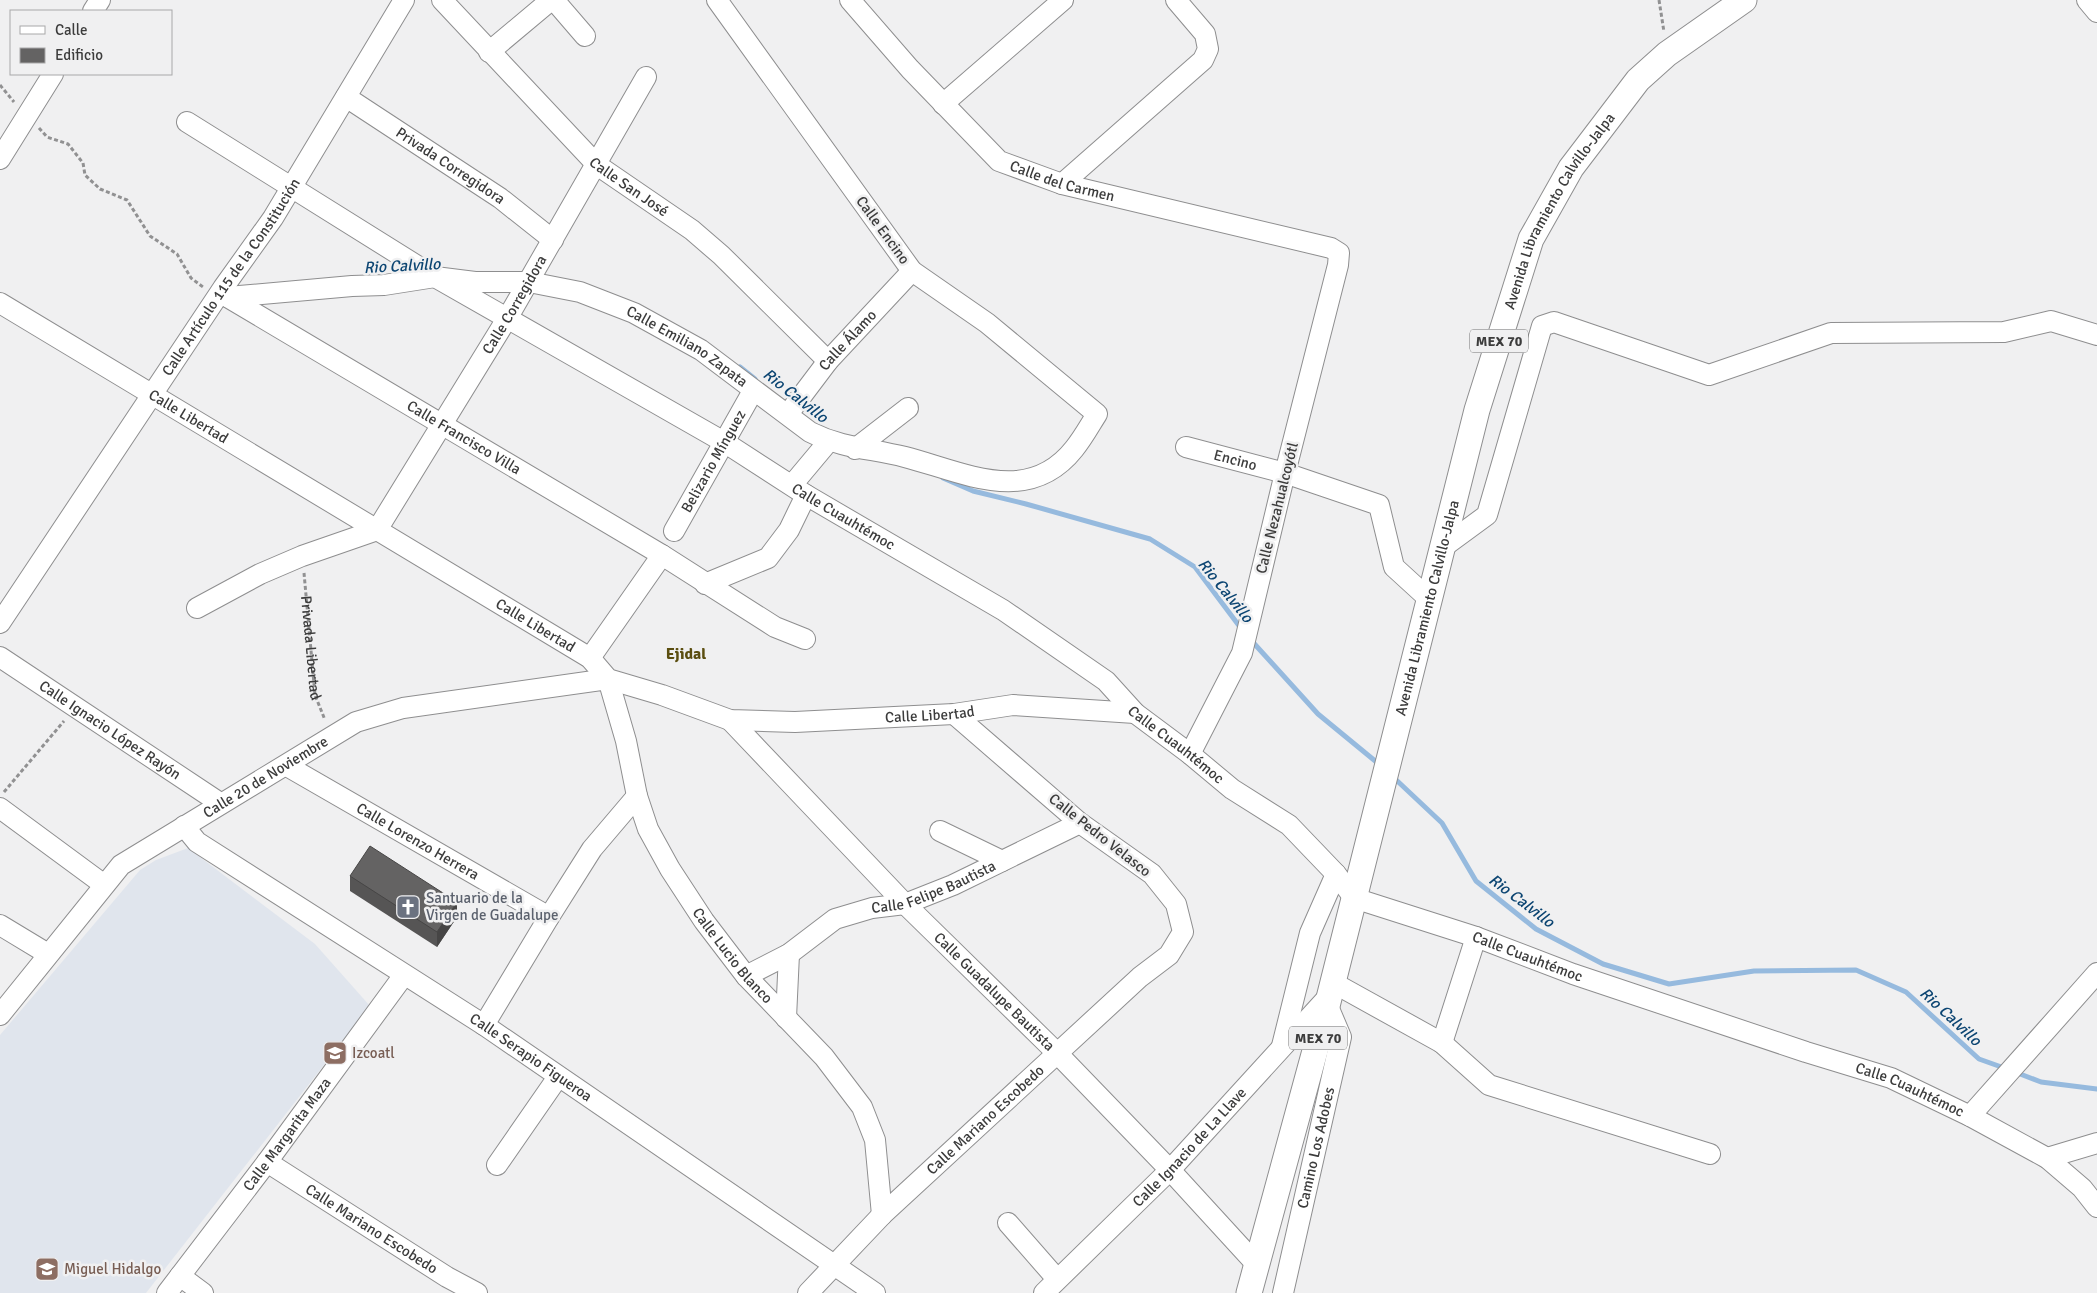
<svg xmlns="http://www.w3.org/2000/svg" width="2097" height="1293" font-family="Signika,sans-serif">
  <style>
    .built { fill: #e0e5ed }
    .lines { fill: none; stroke-linecap: round; stroke-linejoin: round }
    .stream { stroke: #96bade; stroke-width: 5 }
    .minor-casing { stroke: #8e8e8f; stroke-width: 22 }
    .major-casing { stroke: #8e8e8f; stroke-width: 27 }
    .path { stroke: #919192; stroke-width: 3; stroke-dasharray: 4 2.5; stroke-linecap: butt }
    .minor { stroke: #fff; stroke-width: 20 }
    .major { stroke: #fff; stroke-width: 25 }
    .wall { fill: #565555 }
    .shaded-wall { fill: #464545 }
    .building { fill: #646363; stroke: #464545 }
    .labels { text-anchor: middle; stroke-width: 5; stroke-linejoin: round; paint-order: stroke }
    .shield { fill: #f0f0f1; stroke: #727272; stroke-width: 1 }
    .shield-label { font-size: 14px; font-weight: bold; fill: #3c3c3c }
    .street-label { font-size: 15px; fill: #3c3c3c; stroke: #f0f0f1 }
    .worship-label { font-size: 15px; fill: #5b616d; stroke: #f0f0f1; text-anchor: start }
    .education-label { font-size: 15px; fill: #785e54; stroke: #f0f0f1; text-anchor: start }
    .water-label { font-size: 16px; font-style: italic; fill: #0c4572; stroke: #f0f0f1 }
    .neighbourhood-label { font-size: 16px; font-weight: bold; fill: #5b4e10; stroke: #f0f0f1 }
  </style>
  <rect width="100%" height="100%" fill="#f0f0f1"/>
  <!-- built -->
  <path class="built" d="M188,848l127,96 55,62 -224,287h-146v-258l140,-165 16,-10z"/>
  <g class="lines">
    <!-- stream -->
    <path class="stream" d="M740,367l15,12
      M943,478l30,13 53,13 124,35 45,28 48,64
      M1250,639l68,75 62,51
      M1392,776l50,47 34,58 60,48 67,35 66,20 85,-13 102,-1 50,22 73,67 28,10
      M2015,1072l26,10 56,7"/>
    <!-- minor casing -->
    <g class="minor-casing">
      <g id="minor">
        <path id="s2" d="M442,0l155,165 95,65 29,25 107,106"/>
        <path d="M554,0l31,36"/>
        <path id="s3" d="M850,0l60,69 89,92 63,23 269,64 8,5 -1,12 -53,208 -43,180 -52,101"/>
        <path d="M2087,0l10,12"/>
        <path d="M93,11l7,-11"/>
        <path d="M489,52l62,-52"/>
        <path id="s4" d="M346,97l154,101 53,42"/>
        <path d="M943,104l120,-104"/>
        <path id="s5" d="M187,122l248,155 289,165 82,53 197,115 103,71 29,32 55,41 42,35 57,36 47,49 18,24 122,39 97,37 233,78 85,26 79,38 77,42 35,30 15,19"/>
        <path d="M0,159l53,-85"/>
        <path d="M1062,184l141,-124 5,-11 -3,-15 -29,-34"/>
        <path id="s6" d="M224,295l438,260 113,72 30,12"/>
        <path id="s7" d="M228,297l124,-11 32,-1 51,-8 40,5h54l51,10 54,21 67,37 109,82c34,17 60,16 95,25 58,15 123,50 169,-8 9,-11 16,-24 23,-35l-110,-91 -75,-52 -195,-271"/>
        <path id="s8" d="M0,303l590,355 18,21 54,16 68,25 65,2 159,-8 59,-9 122,8"/>
        <path id="s9" d="M788,414l40,-53 84,-90"/>
        <path id="s10" d="M1186,447l99,26 94,32 15,62 35,32"/>
        <path d="M855,449l53,-41"/>
        <path d="M792,485l36,-43"/>
        <path id="s11" d="M377,530l131,-213 138,-240"/>
        <path id="s12" d="M674,531l79,-140"/>
        <path d="M1442,548l45,-33 55,-189 12,-4 155,53 122,-42 173,-1 47,-11 46,14"/>
        <path d="M705,584l63,-26 21,-28 17,-35"/>
        <path d="M197,608l63,-34 42,-18 75,-26"/>
        <path id="s13" d="M0,623l223,-335 50,-70 131,-218"/>
        <path id="s14" d="M0,657l220,146"/>
        <path d="M590,658l72,-103"/>
        <path id="s15" d="M730,720l175,184 151,148 114,118 87,95"/>
        <path id="s16" d="M287,766l262,151"/>
        <path d="M0,808l103,76"/>
        <path id="s17" d="M184,826l13,16 287,183 391,268"/>
        <path d="M940,831l62,30"/>
        <path d="M0,925l48,29"/>
        <path id="s18" d="M746,976l43,-22 46,-35 37,-11 33,-4 48,-19 127,-62"/>
        <path d="M1332,982l110,61 47,42 221,69"/>
        <path id="s19" d="M0,1015l121,-150 235,-143 47,-14 205,-29 18,62 11,55 11,33 22,40 34,52 42,55 78,81 38,50 13,33 7,75"/>
        <path d="M786,1018l3,-64"/>
        <path d="M484,1025l65,-108 43,-68 45,-53"/>
        <path d="M1442,1043l34,-106"/>
        <path d="M1282,1046l28,-113 26,-59"/>
        <path d="M1970,1116l127,-143"/>
        <path d="M2047,1158l50,-15"/>
        <path id="s20" d="M267,1162l180,115 30,16"/>
        <path d="M497,1165l61,-88"/>
        <path d="M1008,1223l49,56"/>
        <path d="M180,1276l23,17"/>
        <path id="s21" d="M167,1293l100,-131 137,-187"/>
        <path id="s22" d="M808,1293l74,-78 258,-238 29,-22 14,-23 -7,-28 -24,-30 -72,-51 -126,-109"/>
        <path id="s23" d="M1044,1293l126,-123 159,-174"/>
        <path id="s24" d="M1283,1293l58,-256 -14,-33"/>
      </g>
    </g>
    <!-- major casing -->
    <g class="major-casing">
      <g id="major">
        <path id="s25" d="M1249,1293l76,-279 152,-604 54,-171 40,-71 67,-88 29,-26 77,-54"/>
      </g>
    </g>
    <!-- path -->
    <g class="path">
      <path d="M1659,0l5,32"/>
      <path d="M0,85l14,17"/>
      <path d="M39,128l8,9 21,7 15,19 2,12 15,14 27,11 23,36 27,18 14,24 12,9"/>
      <path id="s1" d="M304,573l11,122 10,25"/>
      <path d="M4,792l60,-71"/>
    </g>
    <!-- minor -->
    <use href="#minor" class="minor"/>
    <!-- major -->
    <use href="#major" class="major"/>
  </g>
  <!-- wall -->
  <path class="wall" d="M350,876l107,41 -20,30 -87,-56z"/>
  <!-- shaded-wall -->
  <path class="shaded-wall" d="M457,902v15l-20,30v-15z"/>
  <!-- building -->
  <path class="building" d="M370,846l87,56 -20,30 -87,-56z"/>
  <!-- icons -->
  <defs>
    <g id="church-square" transform="scale(1.25)"><rect x="-9" y="-9" width="18" height="18" rx="4" fill="#6b7280" stroke="#f0f0f1"/><path d="M-1.2-6h2.4v3.5h3.3v2.4h-3.3V6h-2.4V-.1h-3.3v-2.4h3.3Z" fill="#fff"/></g>
    <g id="school-square" transform="scale(1.25)"><rect x="-9" y="-9" width="18" height="18" rx="4" fill="#8d6e63" stroke="#f0f0f1"/><path d="M0-5L7-2L0 1L-7-2ZM-4 1L0 2.5L4 1V4Q0 6-4 4Z" fill="#fff"/></g>
  </defs>
  <g fill-rule="evenodd">
    <use href="#church-square" x="408" y="907"/>
    <use href="#school-square" x="335" y="1053"/>
    <use href="#school-square" x="47" y="1269"/>
  </g>
  <g class="labels">
    <!-- shield labels -->
    <g class="shield">
      <rect x="1470" y="329.5" width="58" height="23" rx="4"/>
      <rect x="1289" y="1026.5" width="58" height="23" rx="4"/>
    </g>
    <g class="shield-label">
      <text x="1499" y="346">MEX 70</text>
      <text x="1318" y="1043">MEX 70</text>
    </g>
    <!-- street labels -->
    <g class="street-label">
      <text dy="5" stroke="none"><textPath href="#s4" startOffset="125">Privada Corregidora</textPath></text>
      <text dy="5" stroke="none"><textPath href="#s3" startOffset="286">Calle del Carmen</textPath></text>
      <text dy="5" stroke="none"><textPath href="#s2" startOffset="265">Calle San José</textPath></text>
      <text dy="5" stroke="none"><textPath href="#s25" startOffset="1129">Avenida Libramiento Calvillo-Jalpa</textPath></text>
      <text transform="translate(883 230) rotate(54)" y="5">Calle Encino</text>
      <text dy="5" stroke="none"><textPath href="#s13" startOffset="416">Calle Artículo 115 de la Constitución</textPath></text>
      <text dy="5" stroke="none"><textPath href="#s11" startOffset="264">Calle Corregidora</textPath></text>
      <text dy="5" stroke="none"><textPath href="#s9" startOffset="95">Calle Álamo</textPath></text>
      <text dy="5" stroke="none"><textPath href="#s7" startOffset="475">Calle Emiliano Zapata</textPath></text>
      <text dy="5" stroke="none"><textPath href="#s8" startOffset="220">Calle Libertad</textPath></text>
      <text dy="5" stroke="none"><textPath href="#s6" startOffset="279">Calle Francisco Villa</textPath></text>
      <text dy="5" stroke="none"><textPath href="#s10" startOffset="51">Encino</textPath></text>
      <text dy="5" stroke="none"><textPath href="#s12" startOffset="80">Belizario Mínguez</textPath></text>
      <text transform="translate(1277 508) rotate(-76)" y="5">Calle Nezahualcoyótl</text>
      <text dy="5" stroke="none"><textPath href="#s5" startOffset="766">Calle Cuauhtémoc</textPath></text>
      <text dy="5" stroke="none"><textPath href="#s25" startOffset="708">Avenida Libramiento Calvillo-Jalpa</textPath></text>
      <text dy="5" stroke="none"><textPath href="#s8" startOffset="625">Calle Libertad</textPath></text>
      <text dy="5" stroke="none"><textPath href="#s1" startOffset="75">Privada Libertad</textPath></text>
      <text dy="5" stroke="none"><textPath href="#s8" startOffset="1045">Calle Libertad</textPath></text>
      <text dy="5" stroke="none"><textPath href="#s14" startOffset="132">Calle Ignacio López Rayón</textPath></text>
      <text dy="5" stroke="none"><textPath href="#s5" startOffset="1171">Calle Cuauhtémoc</textPath></text>
      <text dy="5" stroke="none"><textPath href="#s19" startOffset="362">Calle 20 de Noviembre</textPath></text>
      <text transform="translate(1100 835) rotate(38)" y="5">Calle Pedro Velasco</text>
      <text dy="5" stroke="none"><textPath href="#s16" startOffset="151">Calle Lorenzo Herrera</textPath></text>
      <text dy="5" stroke="none"><textPath href="#s18" startOffset="210">Calle Felipe Bautista</textPath></text>
      <text dy="5" stroke="none"><textPath href="#s19" startOffset="1032">Calle Lucio Blanco</textPath></text>
      <text dy="5" stroke="none"><textPath href="#s5" startOffset="1591">Calle Cuauhtémoc</textPath></text>
      <text dy="5" stroke="none"><textPath href="#s15" startOffset="379">Calle Guadalupe Bautista</textPath></text>
      <text dy="5" stroke="none"><textPath href="#s17" startOffset="418">Calle Serapio Figueroa</textPath></text>
      <text dy="5" stroke="none"><textPath href="#s5" startOffset="1996">Calle Cuauhtémoc</textPath></text>
      <text dy="5" stroke="none"><textPath href="#s22" startOffset="248">Calle Mariano Escobedo</textPath></text>
      <text dy="5" stroke="none"><textPath href="#s21" startOffset="199">Calle Margarita Maza</textPath></text>
      <text dy="5" stroke="none"><textPath href="#s23" startOffset="206">Calle Ignacio de La Llave</textPath></text>
      <text dy="5" stroke="none"><textPath href="#s24" startOffset="149">Camino Los Adobes</textPath></text>
      <text dy="5" stroke="none"><textPath href="#s20" startOffset="124">Calle Mariano Escobedo</textPath></text>
    </g>
    <!-- worship labels -->
    <g class="worship-label">
      <text x="426" y="903">Santuario de la<tspan x="426" dy="17">Virgen de Guadalupe</tspan></text>
    </g>
    <!-- education labels -->
    <g class="education-label">
      <text x="352" y="1058">Izcoatl</text>
      <text x="64" y="1274">Miguel Hidalgo</text>
    </g>
    <!-- water labels -->
    <g class="water-label">
      <text transform="translate(402 265) rotate(-3)" y="6">Rio Calvillo</text>
      <text transform="translate(796 395) rotate(38)" y="6">Rio Calvillo</text>
      <text transform="translate(1226 590) rotate(51)" y="6">Rio Calvillo</text>
      <text transform="translate(1522 900) rotate(37)" y="6">Rio Calvillo</text>
      <text transform="translate(1951 1016) rotate(43)" y="6">Rio Calvillo</text>
    </g>
    <!-- neighbourhood labels -->
    <g class="neighbourhood-label">
      <text x="686" y="659">Ejidal</text>
    </g>
  </g>
  <!-- legend -->
  <rect x="10" y="10" width="162" height="65" fill="#f0f0f1" stroke="#a8a8a9"/>
  <rect x="20" y="26" width="25" height="8" fill="#ffffff" stroke="#a8a8a9"/>
  <text x="55" y="35" font-size="15" fill="#3c3c3c">Calle</text>
  <rect x="20" y="48" width="25" height="15" fill="#646363" stroke="#a8a8a9"/>
  <text x="55" y="60" font-size="15" fill="#3c3c3c">Edificio</text>
</svg>
